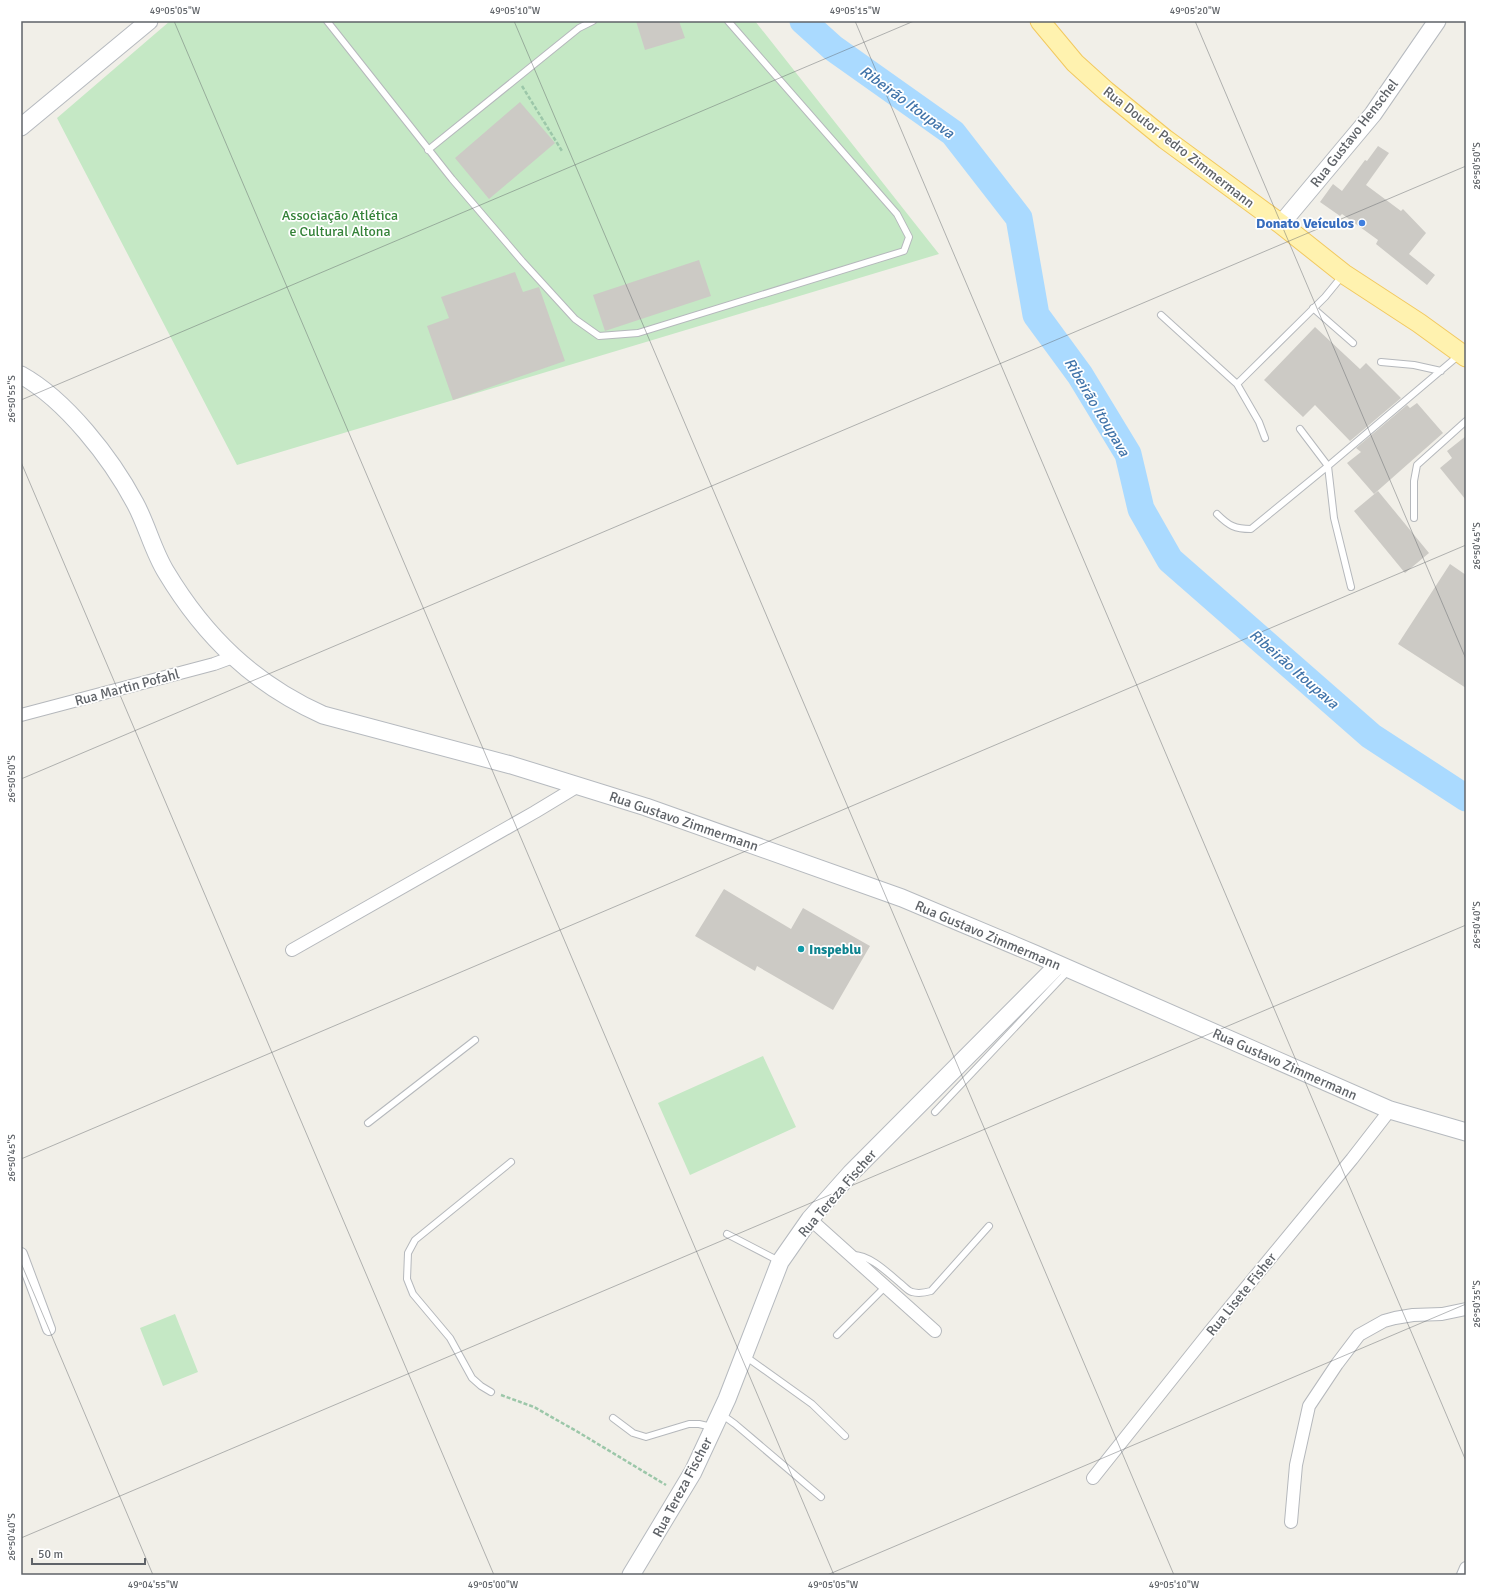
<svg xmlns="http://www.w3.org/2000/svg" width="1487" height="1596" font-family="Signika,sans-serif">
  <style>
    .green { fill: #c5e8c5 }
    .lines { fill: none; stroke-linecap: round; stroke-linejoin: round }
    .river { stroke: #aadaff; stroke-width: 27 }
    .building { fill: #cccac5 }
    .lane-casing { stroke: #b5b8bc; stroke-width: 8 }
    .street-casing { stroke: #b5b8bc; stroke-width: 14 }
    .secondary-casing { stroke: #b6babf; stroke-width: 19 }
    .primary-casing { stroke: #f2c960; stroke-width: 21 }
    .path { stroke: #9cc7a9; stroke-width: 2.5; stroke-dasharray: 4 2; stroke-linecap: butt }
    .lane { stroke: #fff; stroke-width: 6 }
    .street { stroke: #fff; stroke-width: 12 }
    .secondary { stroke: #fff; stroke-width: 17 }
    .primary { stroke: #fff2af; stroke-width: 19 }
    .ticks { fill: none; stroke: #5f6368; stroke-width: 1; stroke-opacity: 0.45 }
    .shop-dot { fill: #3f7fe0; stroke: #fff; stroke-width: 1.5 }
    .culture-dot { fill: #0f9aa8; stroke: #fff; stroke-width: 1.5 }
    .labels { text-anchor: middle; stroke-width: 3.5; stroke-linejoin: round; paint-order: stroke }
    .street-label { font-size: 14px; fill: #5f6368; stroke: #fff }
    .park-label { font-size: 14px; fill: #348238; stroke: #fff }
    .shop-label { font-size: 14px; font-weight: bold; fill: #366cbe; stroke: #fff; text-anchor: end }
    .culture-label { font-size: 14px; font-weight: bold; fill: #0d838f; stroke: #fff; text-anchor: start }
    .water-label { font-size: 15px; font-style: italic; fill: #4174aa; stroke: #fff }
    .neatline { fill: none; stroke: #5f6368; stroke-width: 1.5 }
    .ticks-label { font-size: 10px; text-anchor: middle; fill: #5f6368 }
  </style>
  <rect width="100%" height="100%" fill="#f1efe8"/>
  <!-- green -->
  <path class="green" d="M170,21h585l184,233 -702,211 -180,-347z
    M763,1056l33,71 -106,48 -32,-72z
    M175,1314l23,58 -35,14 -23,-58z"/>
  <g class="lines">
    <!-- river -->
    <path class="river" d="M803,21l30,27 120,85 66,85 17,97 44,60 48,79 13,55 29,51 201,176 95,62"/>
  </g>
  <!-- building -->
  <path class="building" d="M636,21h43l6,17 -40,12z
    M520,102l35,41 -66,56 -34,-41z
    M1378,146l11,7 -23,32 35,26 2,-2 23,24 -17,21 26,21 -8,10 -51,-41 2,-4 -36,-26 -2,2 -20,-14 13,-18 9,7 23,-31 2,1z
    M699,260l12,36 -106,35 -12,-36z
    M515,272l8,20 16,-5 26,74 -112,39 -26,-74 22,-8 -8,-21z
    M1315,327l45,42 6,-6 35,35 -51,43 -35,-36 -12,12 -39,-37z
    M1417,403l26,30 -69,61 -27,-31 14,-11 -5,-4 51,-43 3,3z
    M1466,436v64l-26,-32 12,-10 -5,-7z
    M1378,491l51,62 -24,20 -51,-62z
    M1450,564l16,11v113l-68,-44z
    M724,889l67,40 12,-21 67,38 -37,64 -76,-44 -2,5 -60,-35z"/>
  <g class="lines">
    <!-- lane casing -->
    <g class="lane-casing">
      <path id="lane" d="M327,21l125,158 70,82 53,58 24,17 39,-3 266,-82 5,-14 -12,-23 -169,-193
        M428,150l151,-122 14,-7
        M1313,308l40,35
        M1161,315l76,69 88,-87 18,-22
        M1381,362l33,3 27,6
        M1237,384l22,38 6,16
        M1217,514c12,12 18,15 34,15l77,-63 -28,-37
        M1414,518v-37l3,-16 49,-44
        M1351,587l-17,-69 -6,-52 130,-110
        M935,1112l134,-142
        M368,1123l107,-83
        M727,1234l52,27
        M853,1255c17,0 34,17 47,28 4,3 8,8 12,9 7,2 12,1 19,-1l58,-65
        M837,1335l49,-49
        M745,1356l67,48 33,32
        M491,1392l-10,-6 -9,-8 -22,-40 -37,-44 -6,-15 1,-26 7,-13 96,-78
        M721,1414l14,10 86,73
        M613,1418l20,15 13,4 43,-13h10l13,3"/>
    </g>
    <!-- street casing -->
    <g class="street-casing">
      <path id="street" d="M21,715l193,-51 19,-7
        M292,950l243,-138 43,-26
        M810,1219l125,112
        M21,1254l28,75
        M1093,1478l118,-148 141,-171 38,-49
        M1291,1522l5,-57 13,-59 28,-42 22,-29 25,-14 11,-3 18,-3 29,-1 24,-5
        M1463,1575l3,-7"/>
    </g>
    <!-- secondary casing -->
    <g class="secondary-casing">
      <path id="secondary" d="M21,127l128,-106
        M1281,224l92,-110 64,-93
        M21,375c45,25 90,83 114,128 12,22 18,48 31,69 39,65 88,112 157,143l188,50 135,42 256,91 133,56 355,156 76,22
        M631,1575l62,-103 34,-73 53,-137 30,-43 41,-46 207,-208"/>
    </g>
    <!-- primary casing -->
    <g class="primary-casing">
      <path id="primary" d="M1040,21l35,42 31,28 59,48 116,85 63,50 75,49 47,34"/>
    </g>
    <!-- path -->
    <path class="path" d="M522,86l40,65
      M501,1395l33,12 44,25 88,53"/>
    <!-- lane -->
    <use href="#lane" class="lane"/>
    <!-- street -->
    <use href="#street" class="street"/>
    <!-- secondary -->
    <use href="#secondary" class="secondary"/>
    <!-- primary -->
    <use href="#primary" class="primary"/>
  </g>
  <!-- ticks -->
  <path class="ticks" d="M174,21l660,1554M514,21l660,1554M855,21l611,1440M1195,21l271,638M21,400l893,-379M21,462l473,1113M21,779l1445,-613M21,1159l1445,-614M21,1263l132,312M21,1538l1445,-613M827,1575l639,-271"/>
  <!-- markers -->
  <circle class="shop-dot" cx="1362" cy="223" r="4"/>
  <circle class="culture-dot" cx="801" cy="949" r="4"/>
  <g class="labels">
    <!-- street labels -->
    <g class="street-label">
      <text transform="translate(1354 133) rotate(-52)" y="5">Rua Gustavo Henschel</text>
      <text transform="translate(1179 147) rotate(38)" y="5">Rua Doutor Pedro Zimmermann</text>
      <text transform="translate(127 687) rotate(-15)" y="5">Rua Martin Pofahl</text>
      <text transform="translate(684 821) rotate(19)" y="5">Rua Gustavo Zimmermann</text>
      <text transform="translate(988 935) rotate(23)" y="5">Rua Gustavo Zimmermann</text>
      <text transform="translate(1285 1064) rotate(24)" y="5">Rua Gustavo Zimmermann</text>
      <text transform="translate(837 1193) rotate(-49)" y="5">Rua Tereza Fischer</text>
      <text transform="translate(1241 1294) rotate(-51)" y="5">Rua Lisete Fisher</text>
      <text transform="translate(682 1487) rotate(-62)" y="5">Rua Tereza Fischer</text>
    </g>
    <!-- park labels -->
    <g class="park-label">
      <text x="340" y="220">Associação Atlética<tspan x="340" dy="16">e Cultural Altona</tspan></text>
    </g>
    <!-- shop labels -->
    <g class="shop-label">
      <text x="1354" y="228">Donato Veículos</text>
    </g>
    <!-- culture labels -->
    <g class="culture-label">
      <text x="809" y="954">Inspeblu</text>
    </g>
    <!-- water labels -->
    <g class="water-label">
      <text transform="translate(907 102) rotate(36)" y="5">Ribeirão Itoupava</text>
      <text transform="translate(1097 407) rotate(59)" y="5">Ribeirão Itoupava</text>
      <text transform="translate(1294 669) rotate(41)" y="5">Ribeirão Itoupava</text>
    </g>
  </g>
  <!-- border -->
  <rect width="1487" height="1596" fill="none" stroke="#ffffff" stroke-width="44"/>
  <!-- scale -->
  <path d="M32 1558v6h113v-6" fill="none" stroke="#5f6368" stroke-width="2"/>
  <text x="38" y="1558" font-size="12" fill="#5f6368" stroke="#ffffff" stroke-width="3" paint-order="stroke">50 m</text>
  <rect x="22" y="22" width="1443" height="1552" class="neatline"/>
  <g class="ticks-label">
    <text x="175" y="14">49°05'05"W</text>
    <text x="515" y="14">49°05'10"W</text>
    <text x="855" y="14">49°05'15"W</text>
    <text x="1195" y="14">49°05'20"W</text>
    <text transform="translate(1476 166) rotate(-90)" y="4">26°50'50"S</text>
    <text transform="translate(11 399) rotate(-90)" y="4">26°50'55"S</text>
    <text transform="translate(1476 546) rotate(-90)" y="4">26°50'45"S</text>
    <text transform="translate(11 779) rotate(-90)" y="4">26°50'50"S</text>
    <text transform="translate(1476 925) rotate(-90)" y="4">26°50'40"S</text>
    <text transform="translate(11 1158) rotate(-90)" y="4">26°50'45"S</text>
    <text transform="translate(1476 1304) rotate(-90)" y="4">26°50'35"S</text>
    <text transform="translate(11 1537) rotate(-90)" y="4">26°50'40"S</text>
    <text x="153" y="1588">49°04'55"W</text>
    <text x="493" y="1588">49°05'00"W</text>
    <text x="833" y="1588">49°05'05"W</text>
    <text x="1174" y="1588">49°05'10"W</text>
  </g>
</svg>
